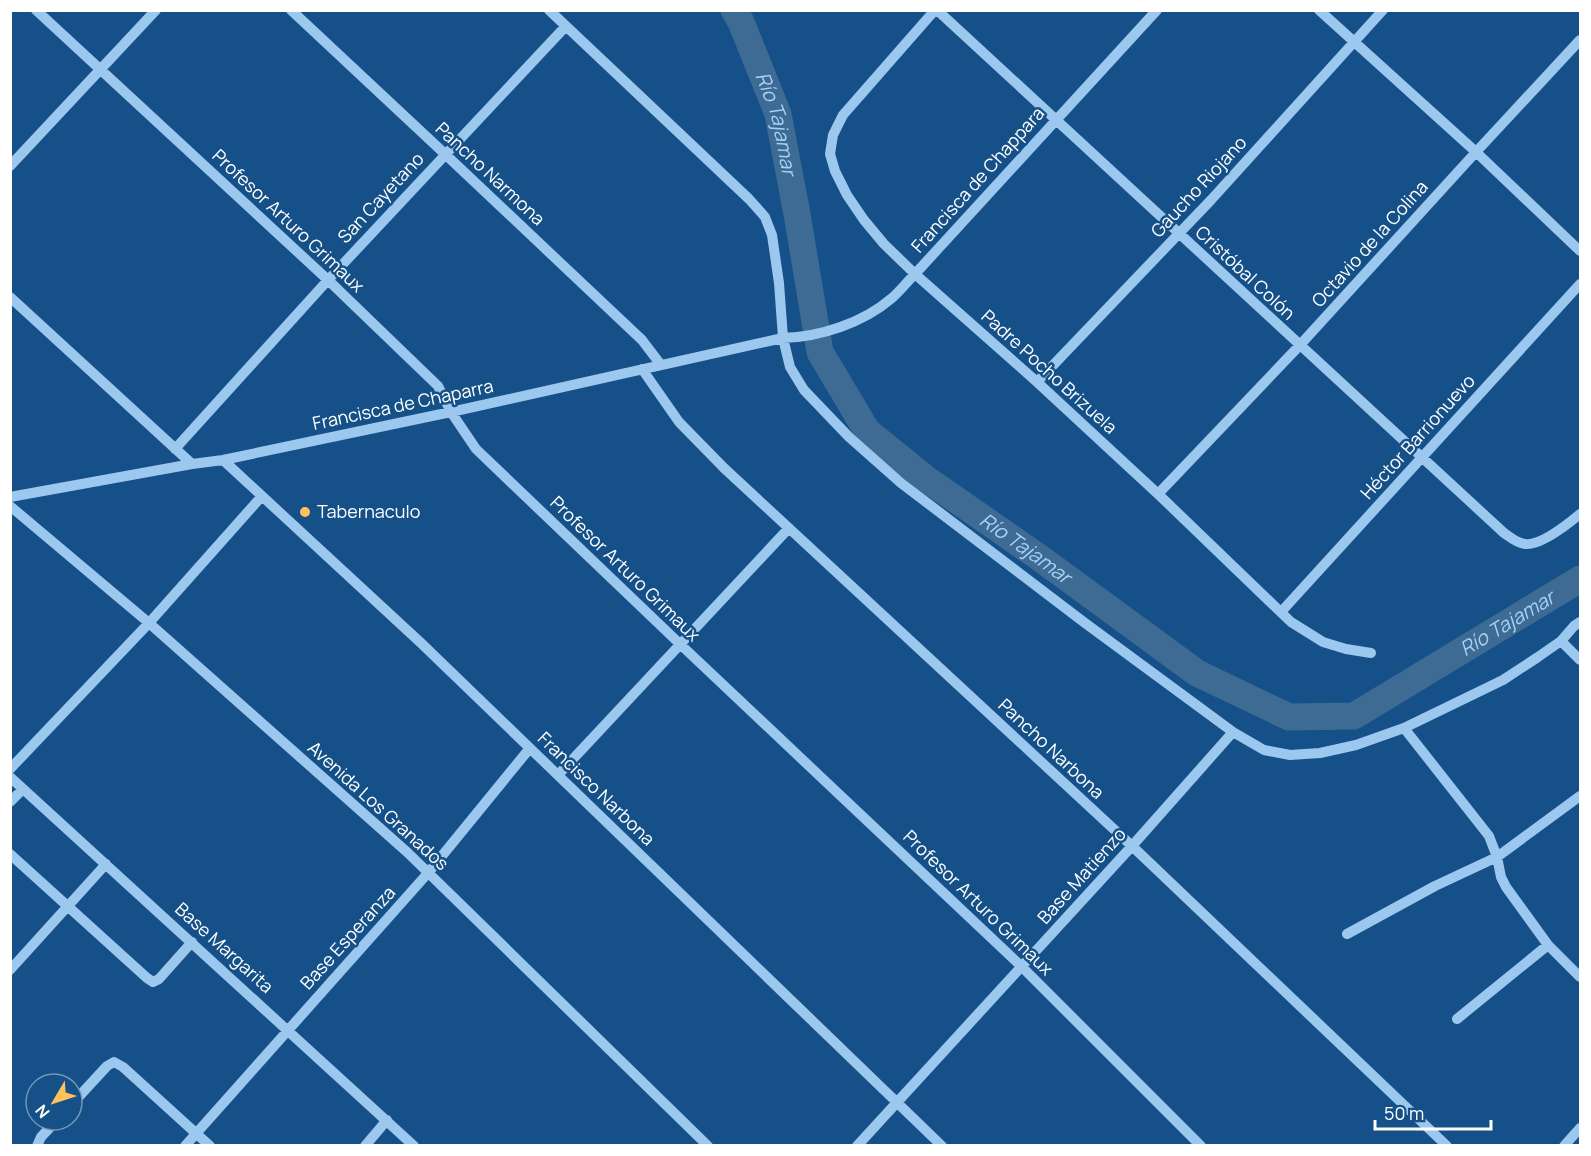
<svg xmlns="http://www.w3.org/2000/svg" width="1591" height="1156" font-family="Manrope,sans-serif">
  <style>
    .lines { fill: none; stroke-linecap: round; stroke-linejoin: round }
    .river { stroke: #3e6b93; stroke-width: 27 }
    .minor { stroke: #9cc8ef; stroke-width: 10 }
    .poi-dot { fill: #ffc159; stroke: #155188; stroke-width: 2 }
    .labels { text-anchor: middle; stroke-width: 5; stroke-linejoin: round; paint-order: stroke }
    .street-label { font-size: 18px; fill: #fff; stroke: #155188 }
    .poi-label { font-size: 18px; fill: #fff; stroke: #155188; text-anchor: start }
    .water-label { font-size: 20px; font-style: italic; fill: #a7d2f6; stroke: #155188 }
  </style>
  <rect width="100%" height="100%" fill="#155188"/>
  <g class="lines">
    <!-- river -->
    <path class="river" id="s1" d="M734,10l7,12 37,92 19,100 23,138 47,79 58,47 115,80 157,115 92,44 65,-1 226,-137"/>
    <!-- minor -->
    <path class="minor" d="M36,10l292,270 110,106 13,26 25,37 205,196 341,322 179,179
      M291,10l154,144 197,186 19,25
      M549,10l200,189 16,18 7,18 7,48 4,55 7,29 14,23 45,47 52,46 184,140 148,109 31,18 26,5 30,-2 36,-8 48,-17 99,-48 35,-23 23,-16 13,-15 6,-4
      M935,10l-92,105 -10,20 -3,19 5,17 12,24 17,25 20,24 31,30 122,108 121,112 133,128 32,20 23,7 25,4
      M937,10l567,523c6,4 12,10 21,11 16,2 43,-20 55,-30
      M1319,10l157,142 104,99
      M10,166l146,-156
      M10,297l182,167
      M642,369l37,53 45,46 408,378 315,300
      M1037,382l174,-182 172,-190
      M175,449l153,-169 238,-254
      M223,460l198,183 521,503
      M1158,494l142,-149 176,-193 104,-112
      M10,497l182,-33 31,-4 228,-48 332,-74c37,-1 80,-15 109,-40 8,-7 15,-16 23,-24l242,-264
      M10,506l139,117 258,229 301,294
      M1281,612l299,-328
      M1561,641l19,19
      M1404,728l85,108 8,21 4,20 5,10 42,58 32,32
      M10,769l139,-146 113,-127
      M558,775l231,-247
      M10,777l404,369
      M10,802l13,-13
      M10,854l137,124 6,4 6,-3 33,-37
      M1347,934l88,-48 62,-29 83,-61
      M10,970l96,-106
      M1457,1019l91,-74
      M72,1104l35,-38 7,-4 9,5 87,79
      M37,1146l4,-9 16,-17
      M185,1146l243,-273 102,-125
      M365,1146l22,-26
      M857,1146l275,-300 101,-114
      M1564,1146l16,-18"/>
  </g>
  <!-- markers -->
  <circle class="poi-dot" cx="305" cy="512" r="6"/>
  <g class="labels">
    <!-- street labels -->
    <g class="street-label">
      <text transform="translate(490 174) rotate(43)" y="6">Pancho Narmona</text>
      <text transform="translate(978 180) rotate(-48)" y="6">Francisca de Chappara</text>
      <text transform="translate(1199 187) rotate(-47)" y="6">Gaucho Riojano</text>
      <text transform="translate(381 198) rotate(-47)" y="6">San Cayetano</text>
      <text transform="translate(288 221) rotate(43)" y="6">Profesor Arturo Grimaux</text>
      <text transform="translate(1370 244) rotate(-48)" y="6">Octavio de la Colina</text>
      <text transform="translate(1245 273) rotate(43)" y="6">Cristóbal Colón</text>
      <text transform="translate(1049 372) rotate(42)" y="6">Padre Pocho Brizuela</text>
      <text transform="translate(403 405) rotate(-12)" y="6">Francisca de Chaparra</text>
      <text transform="translate(1418 437) rotate(-48)" y="6">Héctor Barrionuevo</text>
      <text transform="translate(625 569) rotate(44)" y="6">Profesor Arturo Grimaux</text>
      <text transform="translate(1051 749) rotate(43)" y="6">Pancho Narbona</text>
      <text transform="translate(596 789) rotate(44)" y="6">Francisco Narbona</text>
      <text transform="translate(378 806) rotate(42)" y="6">Avenida Los Granados</text>
      <text transform="translate(1082 876) rotate(-48)" y="6">Base Matienzo</text>
      <text transform="translate(978 903) rotate(44)" y="6">Profesor Arturo Grimaux</text>
      <text transform="translate(348 938) rotate(-48)" y="6">Base Esperanza</text>
      <text transform="translate(224 948) rotate(42)" y="6">Base Margarita</text>
    </g>
    <!-- poi labels -->
    <g class="poi-label">
      <text x="317" y="518">Tabernaculo</text>
    </g>
    <!-- water labels -->
    <g class="water-label">
      <text dy="7" stroke="none"><textPath href="#s1" startOffset="122">Río Tajamar</textPath></text>
      <text dy="7" stroke="none"><textPath href="#s1" startOffset="644">Río Tajamar</textPath></text>
      <text dy="7" stroke="none"><textPath href="#s1" startOffset="1202">Río Tajamar</textPath></text>
    </g>
  </g>
  <!-- border -->
  <rect width="1591" height="1156" fill="none" stroke="#ffffff" stroke-width="24"/>
  <!-- north arrow -->
  <g transform="translate(54 1102) rotate(231)"><circle r="28" fill="#155188" stroke="#7397b8" stroke-width="1.5"/>
  <path d="M0-4.5L10 22L0 15L-10 22Z" fill="#ffc159"/>
  <text y="-9" font-size="16" font-weight="bold" text-anchor="middle" fill="#ffffff">N</text>
  </g>
  <!-- scale -->
  <path d="M1375 1120v9h116v-9" fill="none" stroke="#ffffff" stroke-width="3"/>
  <text x="1384" y="1120" font-size="18" fill="#ffffff" stroke="#155188" stroke-width="4.5" paint-order="stroke">50 m</text>
</svg>
